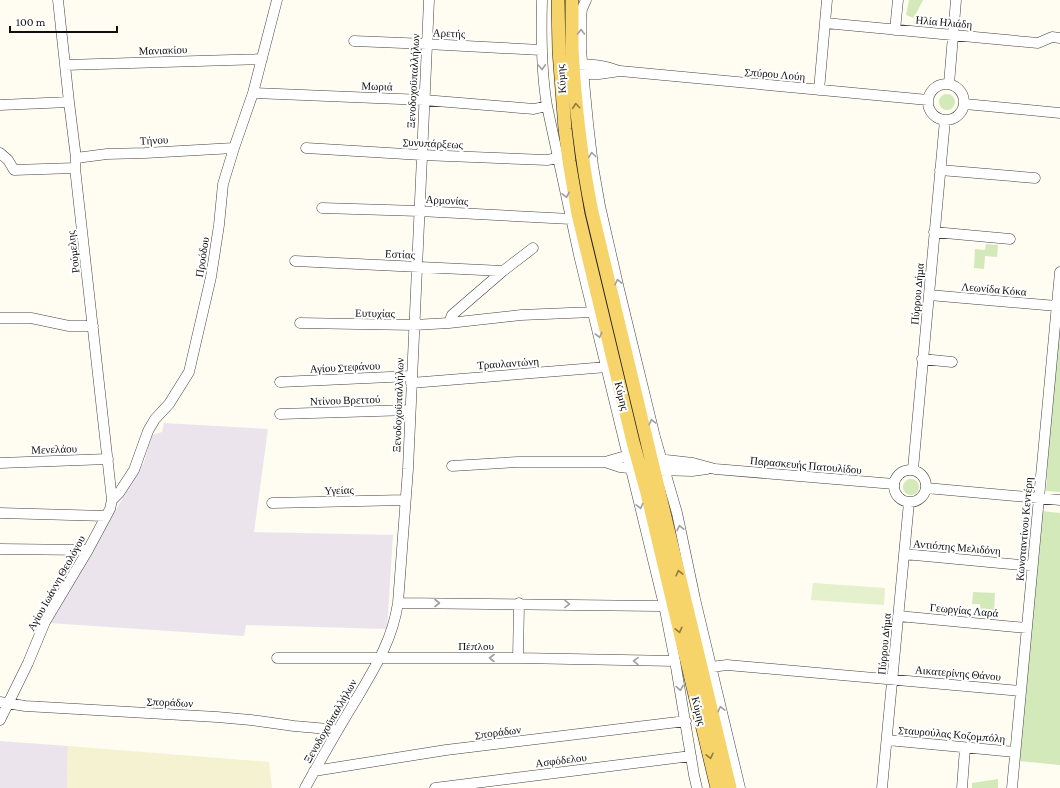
<svg xmlns="http://www.w3.org/2000/svg" width="1060" height="788" font-family="'Crimson Pro',serif">
  <style>
    .industrial { fill: #ece4ed }
    .farmland { fill: #f5f2d1 }
    .green { fill: #d3e9ba }
    .pitch { fill: #e4f1cc }
    .lines { fill: none; stroke-linecap: round; stroke-linejoin: round }
    .minor-casing { stroke: #424242; stroke-width: 11 }
    .major-casing { stroke: #202020; stroke-width: 14 }
    .minor { stroke: #fff; stroke-width: 10 }
    .major { stroke: #f7d469; stroke-width: 13 }
    .oneway { stroke: #9f9f9f }
    .oneway2 { stroke: #8f7b40 }
    .labels { text-anchor: middle; stroke-width: 4; stroke-linejoin: round; paint-order: stroke }
    .street-label { font-size: 11px; fill: #0f0f0f; stroke: #fff }
  </style>
  <rect width="100%" height="100%" fill="#fffcf1"/>
  <!-- industrial -->
  <path class="industrial" d="M164,423l104,6 -14,103 139,3 -6,94 -141,-4 -2,11 -195,-13 95,-161 8,-27 10,-3z
    M0,741l68,5 -1,42h-67z"/>
  <!-- farmland -->
  <path class="farmland" d="M68,746l201,16 3,26h-205z"/>
  <!-- green -->
  <path class="green" d="M909,0h14l-9,18 -8,-3z
    M566,93h5l40,226 -7,-19 -21,-87z
    M939 102a8 8 0 1 1 16 0a8 8 0 1 1-16 0Z
    M986,244l12,1 -1,12 -12,-1 -1,13 -10,-1 1,-19 10,1z
    M1060,321v171l-14,-1 5,-78z
    M903 487a8 8 0 1 1 16 0a8 8 0 1 1-16 0Z
    M1042,511l18,2v252l-41,-4z
    M973,592l22,1 -1,19 -4,-1 -9,1 -1,-8h-8z
    M998,779v9h-26v-5z"/>
  <!-- pitch -->
  <path class="pitch" d="M813,583l72,5 -1,17 -73,-5z"/>
  <g class="lines">
    <!-- minor casing -->
    <g class="minor-casing">
      <path id="minor" d="M542,0c-1,36 -1,71 5,106l32,149 85,350 11,56 19,114 3,13
        M586,0l-4,9 -1,9v32l7,73 5,43 7,40 19,83 36,148 22,76 18,86 45,189
        M825,23l213,20 14,-6 8,1
        M895,30l3,-30
        M354,41l73,3 114,6
        M577,64c13,0 26,1 39,6
        M65,65l197,-6
        M578,74h21l21,-3 308,29
        M928 102a18 18 0 1 1 36 0a18 18 0 1 1-36 0Z
        M949,84l7,-84
        M819,90l8,-90
        M253,93l171,7 110,9 13,-3
        M965,104l95,9
        M0,105l69,-3
        M306,148l116,7 125,5 11,-2
        M0,153l8,7 6,10 61,-2
        M76,158l31,-4 38,-1 89,-5
        M940,170l95,8
        M322,208l97,3 152,8
        M934,232l76,7
        M295,261l208,10
        M929,295l128,11
        M0,318h31l38,8h24
        M300,323l114,2 35,-2 72,-8 72,-3
        M449,323l3,-8 51,-44 30,-23
        M922,359l30,3
        M280,382l132,-6
        M411,383l196,-16
        M280,414l130,-4
        M657,459l36,4 22,6 179,15
        M605,462l15,5 17,2
        M0,463l108,-4
        M452,466l66,-4h87l17,-5h12
        M913,469l32,-349
        M894 486a16 16 0 1 1 32 0a16 16 0 1 1-32 0Z
        M659,470l33,1 15,-2
        M926,488l134,12
        M112,500l7,-7 15,-23 14,-39 7,-12 14,-15 20,-32 22,-95 8,-52 4,-41 11,-36 19,-55 24,-93
        M272,503l133,-3
        M0,513l106,3
        M0,549l88,1
        M904,554l128,12
        M398,603l259,3 7,-1
        M898,616l129,12
        M277,658h241l157,3
        M518,658l1,-55
        M711,667l16,-2 294,26
        M0,702l25,4 192,11 34,3 43,6 34,3 9,2
        M0,720l28,-57 17,-41 43,-72 22,-41 2,-9 -37,-332 1,-10 -7,-56 -11,-102
        M887,740l128,12
        M314,771l132,-21 240,-29
        M305,788c16,-29 32,-57 49,-85 20,-34 38,-61 44,-100l10,-134 21,-469
        M435,788l256,-32
        M882,788l27,-286
        M962,788l3,-40
        M1012,788l48,-516"/>
    </g>
    <!-- major casing -->
    <g class="major-casing">
      <path id="major" d="M558,0l1,51 6,78 4,32 9,53 55,228 14,51 70,295
        M572,0c0,16 0,33 0,49 3,55 9,109 20,163l138,576"/>
    </g>
    <!-- minor -->
    <use href="#minor" class="minor"/>
    <!-- major -->
    <use href="#major" class="major"/>
  </g>
  <!-- one-way arrows -->
  <defs><path id="oneway-chevron" d="M-2-3.5L2.5 0L-2 3.5" fill="none" stroke-width="1.6" stroke-linecap="round" stroke-linejoin="round"/></defs>
  <g class="oneway">
    <use href="#oneway-chevron" transform="translate(581 32) rotate(-90)"/>
    <use href="#oneway-chevron" transform="translate(542 67) rotate(87)"/>
    <use href="#oneway-chevron" transform="translate(592 155) rotate(-97)"/>
    <use href="#oneway-chevron" transform="translate(566 195) rotate(78)"/>
    <use href="#oneway-chevron" transform="translate(618 282) rotate(-103)"/>
    <use href="#oneway-chevron" transform="translate(599 335) rotate(76)"/>
    <use href="#oneway-chevron" transform="translate(652 422) rotate(-104)"/>
    <use href="#oneway-chevron" transform="translate(640 506) rotate(76)"/>
    <use href="#oneway-chevron" transform="translate(680 528) rotate(-102)"/>
    <use href="#oneway-chevron" transform="translate(437 603)"/>
    <use href="#oneway-chevron" transform="translate(567 604) rotate(1)"/>
    <use href="#oneway-chevron" transform="translate(492 658) rotate(-180)"/>
    <use href="#oneway-chevron" transform="translate(636 661) rotate(-179)"/>
    <use href="#oneway-chevron" transform="translate(680 688) rotate(80)"/>
    <use href="#oneway-chevron" transform="translate(721 709) rotate(-104)"/>
  </g>
  <g class="oneway2">
    <use href="#oneway-chevron" transform="translate(576 106) rotate(-95)"/>
    <use href="#oneway-chevron" transform="translate(679 573) rotate(-104)"/>
    <use href="#oneway-chevron" transform="translate(679 630) rotate(76)"/>
    <use href="#oneway-chevron" transform="translate(710 756) rotate(77)"/>
  </g>
  <g class="labels">
    <!-- street labels -->
    <g class="street-label">
      <text transform="translate(944 22) rotate(5)" y="4">Ηλία Ηλιάδη</text>
      <text transform="translate(449 33) rotate(3)" y="4">Αρετής</text>
      <text transform="translate(163 50) rotate(-2)" y="4">Μανιακίου</text>
      <text transform="translate(775 74) rotate(5)" y="4">Σπύρου Λούη</text>
      <text transform="translate(561 79) rotate(-94)" y="4">Κύμης</text>
      <text transform="translate(413 81) rotate(-87)" y="4">Ξενοδοχοϋπαλλήλων</text>
      <text transform="translate(377 86) rotate(2)" y="4">Μωριά</text>
      <text transform="translate(154 140) rotate(-3)" y="4">Τήνου</text>
      <text transform="translate(433 143) rotate(3)" y="4">Συνυπάρξεως</text>
      <text transform="translate(447 200) rotate(3)" y="4">Αρμονίας</text>
      <text transform="translate(73 252) rotate(-97)" y="4">Ρούμελης</text>
      <text transform="translate(400 254) rotate(3)" y="4">Εστίας</text>
      <text transform="translate(202 257) rotate(-81)" y="4">Προόδου</text>
      <text transform="translate(994 289) rotate(5)" y="4">Λεωνίδα Κόκα</text>
      <text transform="translate(917 294) rotate(-85)" y="4">Πύρρου Δήμα</text>
      <text transform="translate(375 313) rotate(1)" y="4">Ευτυχίας</text>
      <text transform="translate(508 363) rotate(-4)" y="4">Τραυλαντώνη</text>
      <text transform="translate(345 367) rotate(-3)" y="4">Αγίου Στεφάνου</text>
      <text transform="translate(622 396) rotate(76)" y="4">Κύμης</text>
      <text transform="translate(345 400) rotate(-2)" y="4">Ντίνου Βρεττού</text>
      <text transform="translate(398 405) rotate(-88)" y="4">Ξενοδοχοϋπαλλήλων</text>
      <text transform="translate(54 449) rotate(-2)" y="4">Μενελάου</text>
      <text transform="translate(806 465) rotate(5)" y="4">Παρασκευής Πατουλίδου</text>
      <text transform="translate(339 490) rotate(-2)" y="4">Υγείας</text>
      <text transform="translate(1024 529) rotate(-85)" y="4">Κωνσταντίνου Κεντέρη</text>
      <text transform="translate(957 547) rotate(5)" y="4">Αντιόπης Μελιδόνη</text>
      <text transform="translate(56 583) rotate(-61)" y="4">Αγίου Ιωάννη Θεολόγου</text>
      <text transform="translate(964 610) rotate(5)" y="4">Γεωργίας Λαρά</text>
      <text transform="translate(884 644) rotate(-85)" y="4">Πύρρου Δήμα</text>
      <text x="476" y="650">Πέπλου</text>
      <text transform="translate(958 673) rotate(5)" y="4">Αικατερίνης Θάνου</text>
      <text transform="translate(170 702) rotate(3)" y="4">Σποράδων</text>
      <text transform="translate(699 711) rotate(76)" y="4">Κύμης</text>
      <text transform="translate(330 721) rotate(-60)" y="4">Ξενοδοχοϋπαλλήλων</text>
      <text transform="translate(498 732) rotate(-7)" y="4">Σποράδων</text>
      <text transform="translate(952 734) rotate(5)" y="4">Σταυρούλας Κοζομπόλη</text>
      <text transform="translate(561 760) rotate(-7)" y="4">Ασφόδελου</text>
    </g>
  </g>
  <!-- scale -->
  <path d="M10 26v6h107v-6" fill="none" stroke="#0f0f0f" stroke-width="2"/>
  <text x="16" y="26" font-size="12" fill="#0f0f0f" stroke="#ffffff" stroke-width="3" paint-order="stroke">100 m</text>
</svg>
